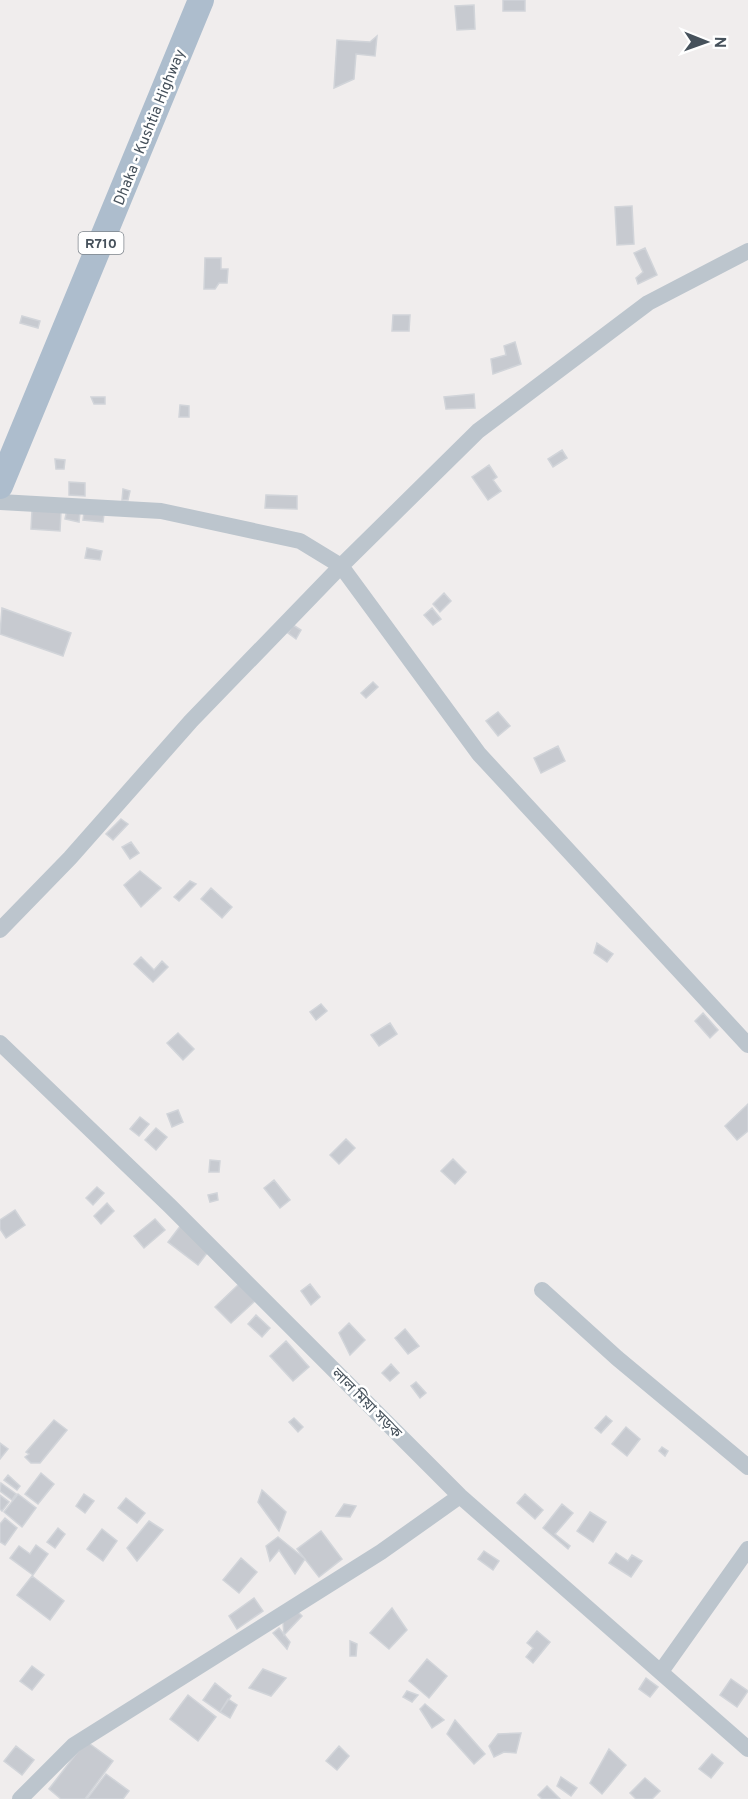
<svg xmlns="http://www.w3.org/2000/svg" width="748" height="1799" font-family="Overpass,'Noto Sans Bengali',sans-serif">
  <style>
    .building { fill: #c7cad0; stroke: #d1d4d9; stroke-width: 1.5 }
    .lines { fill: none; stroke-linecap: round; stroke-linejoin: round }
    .minor { stroke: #bcc5cd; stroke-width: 16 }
    .primary { stroke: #adbdcd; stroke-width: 26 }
    .labels { text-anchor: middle; stroke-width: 5; stroke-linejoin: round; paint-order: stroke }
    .shield { fill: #fff; stroke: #7e858c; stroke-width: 1.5 }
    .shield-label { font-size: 14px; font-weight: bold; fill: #46515b }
    .street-label { font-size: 15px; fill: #46515b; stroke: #fff }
  </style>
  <rect width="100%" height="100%" fill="#f0eded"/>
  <!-- building -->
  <path class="building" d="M503,0h22v11h-22z
    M474,5l1,24 -18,1 -2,-24z
    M377,36l-2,20 -19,-2 -2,25 -20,9 3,-48 33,2z
    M632,206l2,38 -17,1 -2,-38z
    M645,248l12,27 -19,9 -2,-6 7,-6 -9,-19z
    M205,258h16v11h7l-1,14h-8l-4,6h-11z
    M393,315h17l-1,16h-17z
    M22,316l18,5 -2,7 -18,-5z
    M515,342l6,22 -28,10 -2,-15 15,-4 -2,-9z
    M474,394l1,14 -29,1 -2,-12z
    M91,397h14v7h-11z
    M180,405l9,1v11h-10z
    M562,450l5,8 -14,9 -5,-8z
    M55,459l10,1 -1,9h-8z
    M489,465l8,12 -4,3 8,11 -13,9 -16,-23z
    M69,482l16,1v13l-16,-1z
    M123,489l7,2 -2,9h-6z
    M266,495l31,1v13l-32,-1z
    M67,509l13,3 -1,10 -14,-3z
    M32,510l29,2 -1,19 -29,-2z
    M84,512l20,2 -1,8 -20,-2z
    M87,548l15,3 -2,9 -15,-2z
    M444,593l7,8 -11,11 -7,-8z
    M2,608l69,25 -8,23 -63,-22z
    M432,608l9,11 -8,6 -9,-10z
    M293,625l8,5 -5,9 -8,-6z
    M373,682l5,5 -12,11 -5,-5z
    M498,712l12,14 -12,10 -12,-15z
    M558,746l7,15 -24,12 -7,-15z
    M121,819l7,5 -15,16 -7,-6z
    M131,842l8,11 -9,6 -8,-12z
    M140,871l21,17 -20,19 -17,-22z
    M190,881l6,3 -17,17 -5,-4z
    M211,888l21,19 -10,11 -21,-19z
    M597,943l16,11 -6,8 -13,-9z
    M141,957l13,13 8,-9 6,6 -15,15 -19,-18z
    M321,1004l6,7 -11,9 -6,-8z
    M703,1013l15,17 -8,8 -15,-17z
    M390,1023l7,11 -18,12 -8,-11z
    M178,1033l16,16 -11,11 -16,-17z
    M748,1104v27l-11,9 -12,-14z
    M178,1110l5,12 -11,5 -5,-13z
    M140,1117l9,7 -10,12 -9,-7z
    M156,1128l11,9 -11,13 -11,-10z
    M346,1139l9,9 -16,16 -9,-9z
    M453,1159l13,13 -11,12 -14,-13z
    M210,1160l10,1 -1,11h-10z
    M274,1180l16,20 -10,8 -16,-20z
    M97,1187l7,6 -11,12 -7,-7z
    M217,1193l1,7 -8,2 -2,-7z
    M107,1203l7,8 -13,13 -7,-8z
    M15,1210l10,15 -19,13 -6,-9v-9z
    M155,1219l10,11 -21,18 -10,-12z
    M181,1225l30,23 -13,17 -30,-23z
    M239,1284l16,17 -24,22 -16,-16z
    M310,1284l10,13 -9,8 -10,-14z
    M256,1315l14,13 -8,9 -14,-13z
    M349,1323l16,17 -15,15 -11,-22z
    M405,1329l14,17 -11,8 -13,-16z
    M286,1341l23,26 -16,14 -23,-25z
    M391,1364l8,9 -9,8 -8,-8z
    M416,1382l10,11 -6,5 -9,-12z
    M606,1416l6,5 -11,12 -6,-5z
    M294,1418l9,9 -5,5 -9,-10z
    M54,1420l13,10 -27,33h-9l-6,-6 4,-3 -3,-2z
    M626,1427l14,12 -13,17 -15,-12z
    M0,1443l8,6 -8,10z
    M662,1447l6,4 -3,5 -6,-5z
    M41,1473l13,11 -16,20 -13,-10z
    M8,1475l12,11 -3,4 -13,-10z
    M1,1483l15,11 -4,6 -12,-9z
    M262,1490l24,22 -7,19 -21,-29z
    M18,1494l18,14 -14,19 -18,-15z
    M84,1494l10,7 -9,12 -9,-7z
    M525,1494l18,16 -8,9 -18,-16z
    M0,1495l9,7 -7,9 -2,-2z
    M126,1498l19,15 -8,10 -19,-15z
    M344,1504l12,2 -6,11 -14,-1z
    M562,1504l11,9 -18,21 15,12 -2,3 -25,-21z
    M590,1512l16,10 -13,20 -16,-11z
    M5,1518l12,10 -12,17 -5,-3v-18z
    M149,1521l14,9 -26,31 -10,-13z
    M58,1528l7,6 -10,14 -8,-6z
    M102,1529l15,12 -14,20 -16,-12z
    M321,1531l21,28 -23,18 -22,-28z
    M278,1537l27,22 -10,15 -16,-24 -9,11 -4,-15z
    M36,1545l12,9 -15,21 -23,-17 9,-12 11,8z
    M484,1551l15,10 -6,9 -15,-11z
    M616,1553l12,8 4,-6 10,6 -11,16 -22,-14z
    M241,1558l16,14 -18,21 -16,-13z
    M32,1576l32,25 -14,19 -33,-25z
    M254,1598l9,13 -26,18 -8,-13z
    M392,1608l15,22 -18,19 -19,-16z
    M295,1609l7,7 -18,19 -1,-13z
    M279,1628l11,14 -3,7 -14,-16z
    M537,1631l13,11 -17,21 -7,-6 7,-9 -6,-5z
    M350,1641l7,3 -1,12h-6z
    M427,1659l20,17 -18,22 -20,-17z
    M32,1666l12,9 -12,15 -12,-9z
    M263,1669l23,9 -15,18 -22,-8z
    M646,1678l12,9 -8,10 -11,-8z
    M731,1679l17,12 -11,16 -17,-12z
    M215,1683l16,13 -11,16 -17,-12z
    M407,1691l11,4 -6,7 -9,-5z
    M188,1695l28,22 -18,24 -28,-22z
    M228,1699l9,6 -7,13 -10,-6z
    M425,1704l19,16 -12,8 -12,-19z
    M455,1720l30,34 -11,10 -27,-30z
    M521,1733l-5,20 -12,-1 -10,5 -5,-11 9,-12z
    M86,1741l27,20 -28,38h-24l-12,-10z
    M16,1746l18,14 -12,15 -18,-14z
    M339,1746l10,10 -12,14 -11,-9z
    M609,1749l17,16 -24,29 -12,-11z
    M712,1754l11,9 -12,15 -12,-9z
    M106,1774l23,17 -6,8h-36z
    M561,1777l16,11 -6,8 -14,-10z
    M645,1778l15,13 -8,8h-16l-6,-6z
    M547,1786l13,13h-18l-4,-4z"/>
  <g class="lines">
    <!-- minor -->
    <path class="minor" d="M0,502l161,9 139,30 41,25 138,188 269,291
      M0,930l70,-72 121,-137 150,-155 137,-135 170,-128 100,-52
      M0,1043l170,163 290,290 288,253
      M542,1290l75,68 131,109
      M662,1670l86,-121
      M20,1799l54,-54 307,-193 79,-56"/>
    <!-- primary -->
    <path class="primary" d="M0,486l201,-486"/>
  </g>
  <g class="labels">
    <!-- shield labels -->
    <rect class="shield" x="78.5" y="232" width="45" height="22" rx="4.5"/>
    <g class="shield-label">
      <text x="101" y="248">R710</text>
    </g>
    <!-- street labels -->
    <g class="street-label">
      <text transform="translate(149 127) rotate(-68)" y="5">Dhaka - Kushtia Highway</text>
      <text transform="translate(367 1403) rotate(45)" y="5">লাল মিয়া সড়ক</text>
    </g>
  </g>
  <!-- north arrow -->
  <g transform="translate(706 42) rotate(91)" stroke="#ffffff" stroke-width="4.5" paint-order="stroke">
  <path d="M0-4.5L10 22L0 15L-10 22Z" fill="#46515b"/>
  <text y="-9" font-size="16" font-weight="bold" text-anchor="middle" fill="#46515b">N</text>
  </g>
</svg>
